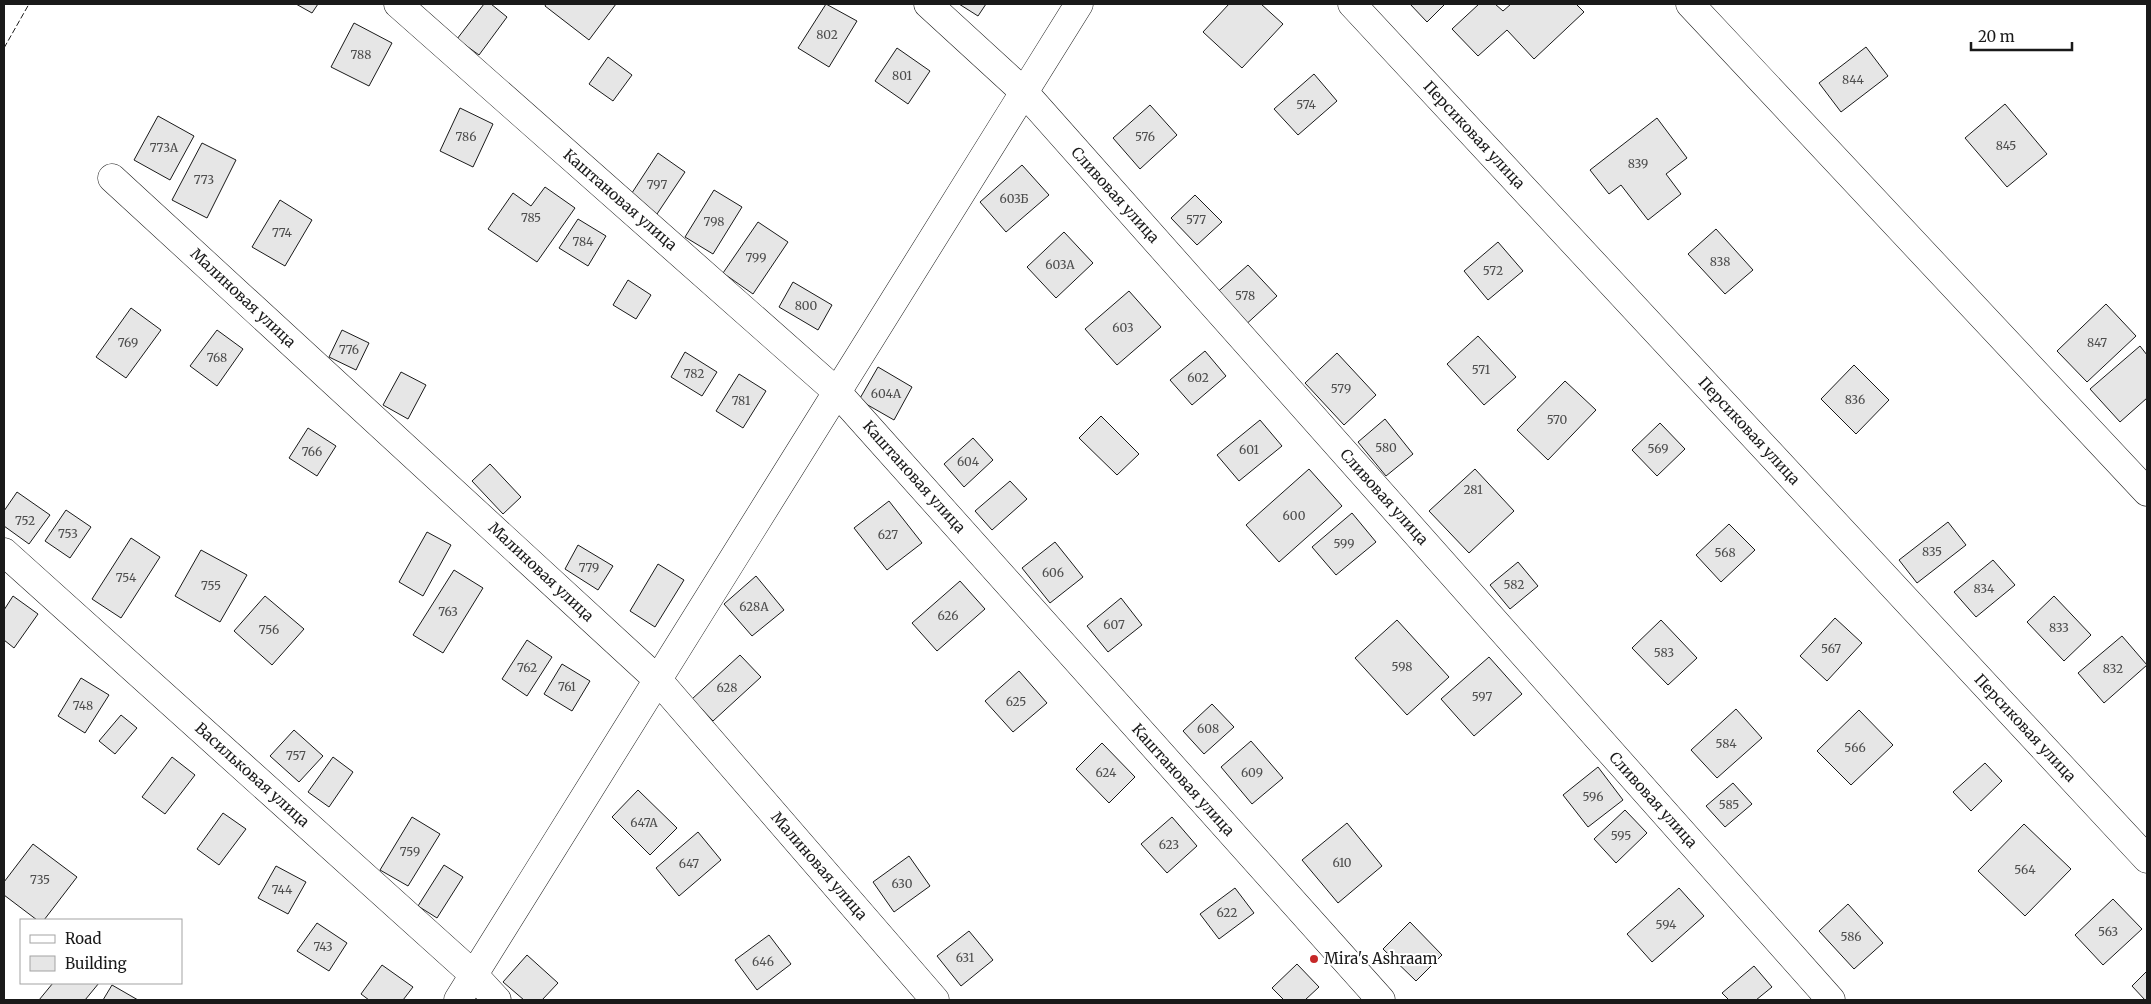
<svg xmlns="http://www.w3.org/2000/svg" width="2151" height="1004" font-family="Merriweather,serif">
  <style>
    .building { fill: #e6e6e6; stroke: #1a1a1a }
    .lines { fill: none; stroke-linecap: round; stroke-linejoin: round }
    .minor-casing { stroke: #1a1a1a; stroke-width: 29 }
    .minor { stroke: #fff; stroke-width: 28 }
    .fence { stroke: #1a1a1a; stroke-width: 1; stroke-dasharray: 6 2.5; stroke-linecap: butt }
    .poi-dot { fill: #c62828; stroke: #fff; stroke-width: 2 }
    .labels { text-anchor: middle; stroke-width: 4; stroke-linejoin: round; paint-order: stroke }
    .number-label { font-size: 12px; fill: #4d4d4d }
    .street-label { font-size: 15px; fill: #1a1a1a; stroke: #fff }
    .poi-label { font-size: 15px; fill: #1a1a1a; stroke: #fff; text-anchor: start }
  </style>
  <rect width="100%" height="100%" fill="#fff"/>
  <!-- building -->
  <path class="building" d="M296,4h22l-6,9z
    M484,4h7l16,13 -28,38 -22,-16z
    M546,4h70l-27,36 -44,-34z
    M826,4l31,17 -28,46 -31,-19z
    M959,4h27l-8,12z
    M1229,4h32l22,20 -41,44 -39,-36z
    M1410,4h35l-18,18z
    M1479,4h16l8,7 8,-7h65l8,8 -50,47 -27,-29 -29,26 -26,-27z
    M354,23l38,20 -23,43 -38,-19z
    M1866,47l22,29 -47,36 -22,-29z
    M897,48l33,23 -22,33 -33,-23z
    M608,57l24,18 -19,26 -24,-17z
    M1314,74l23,27 -39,34 -24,-26z
    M2005,104l42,50 -40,33 -42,-49z
    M1150,105l27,30 -37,34 -27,-31z
    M460,108l33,16 -20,43 -33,-16z
    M158,116l36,20 -24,44 -36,-20z
    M1657,118l30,40 -21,16 15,20 -33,26 -27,-35 -12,9 -19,-24z
    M202,143l34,17 -29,58 -35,-18z
    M658,153l27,19 -30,45 -27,-18z
    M1022,165l27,30 -43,37 -26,-30z
    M545,187l30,21 -38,54 -49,-33 25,-36 18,13z
    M714,190l28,17 -29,47 -28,-17z
    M1195,195l27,27 -25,23 -26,-27z
    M280,200l32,20 -27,46 -33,-19z
    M578,219l28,17 -18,30 -29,-18z
    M758,222l30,20 -35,52 -30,-21z
    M1716,229l37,41 -28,24 -37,-40z
    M1064,232l29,31 -37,35 -29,-31z
    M1498,242l25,29 -35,29 -24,-29z
    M1248,265l29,31 -35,32 -29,-32z
    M628,280l23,15 -15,24 -23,-14z
    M793,282l39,23 -14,25 -39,-23z
    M1129,291l32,36 -44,38 -32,-36z
    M2106,304l30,32 -49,46 -30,-31z
    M131,308l30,22 -35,48 -30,-21z
    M217,330l26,19 -26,37 -27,-20z
    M342,330l27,13 -13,27 -27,-13z
    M1478,336l38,41 -32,28 -37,-41z
    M2140,346l7,9v43l-27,24 -30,-33z
    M1205,351l21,25 -34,29 -22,-25z
    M685,352l32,20 -15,24 -31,-19z
    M1337,353l39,42 -32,30 -39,-42z
    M1854,365l35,35 -33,34 -35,-35z
    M878,367l34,20 -18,33 -35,-20z
    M401,372l25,13 -18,34 -25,-14z
    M739,374l27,17 -23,37 -27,-17z
    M1565,381l31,29 -48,50 -31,-30z
    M1101,416l38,38 -22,21 -38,-37z
    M1385,419l28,35 -27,22 -28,-34z
    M1260,420l22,26 -43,35 -22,-26z
    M1660,423l25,26 -28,27 -25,-26z
    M308,428l28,18 -19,30 -28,-18z
    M973,438l20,22 -29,27 -20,-23z
    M490,464l31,33 -18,17 -31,-33z
    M1309,469l33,37 -63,56 -33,-37z
    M1475,469l39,42 -45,42 -40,-42z
    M1010,481l17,18 -35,31 -17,-19z
    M17,492l33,23 -21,29 -25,-18v-15z
    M889,501l33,42 -35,27 -33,-42z
    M66,510l25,17 -21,31 -25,-17z
    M1352,513l24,29 -40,33 -24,-28z
    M1948,522l18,23 -49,38 -18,-23z
    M1729,524l26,26 -34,32 -25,-27z
    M427,532l24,13 -28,51 -24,-14z
    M131,538l29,19 -39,61 -29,-19z
    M1055,542l28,35 -33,26 -28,-35z
    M578,545l35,21 -15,24 -33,-21z
    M201,550l46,25 -27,47 -45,-26z
    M1993,560l22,25 -39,32 -22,-25z
    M1518,562l20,24 -28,23 -20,-24z
    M658,564l26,16 -29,47 -25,-16z
    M454,570l29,18 -40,65 -30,-18z
    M756,576l28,34 -32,26 -28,-32z
    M960,581l25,28 -48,42 -25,-28z
    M13,596l25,18 -24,34 -10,-8v-30z
    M265,596l39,33 -32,36 -38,-34z
    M2054,596l37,39 -27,26 -37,-39z
    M1121,598l21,27 -34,27 -21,-26z
    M1835,618l27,25 -35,38 -27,-25z
    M1397,620l52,57 -42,38 -52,-57z
    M1661,620l36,38 -29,27 -36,-37z
    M2122,636l25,29 -43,38 -26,-30z
    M527,640l25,17 -25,39 -25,-17z
    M740,655l21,22 -48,44 -21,-22z
    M1489,657l33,37 -48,42 -33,-37z
    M562,664l28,17 -18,30 -28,-17z
    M1019,671l28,32 -34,29 -28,-31z
    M81,678l28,17 -24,38 -27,-17z
    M1212,704l22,23 -30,27 -21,-23z
    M1736,709l26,29 -45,40 -26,-28z
    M1859,710l34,35 -42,40 -34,-34z
    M121,715l16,13 -22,26 -16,-13z
    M294,730l29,26 -24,26 -29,-26z
    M1251,741l32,37 -31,26 -31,-37z
    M1102,743l33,34 -26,26 -33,-34z
    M172,757l23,18 -30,39 -23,-17z
    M333,757l20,15 -24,35 -21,-15z
    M1985,763l17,18 -31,30 -18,-19z
    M1598,767l25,33 -35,27 -25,-32z
    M1733,783l19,21 -27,23 -19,-21z
    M638,790l39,38 -27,27 -38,-38z
    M1625,810l22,23 -31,30 -22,-24z
    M223,813l23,16 -27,36 -22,-16z
    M412,817l28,17 -32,52 -28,-16z
    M1172,817l25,29 -30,27 -26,-29z
    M1347,823l35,43 -44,37 -36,-43z
    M2024,824l47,45 -46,47 -47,-45z
    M698,832l23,28 -42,36 -23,-28z
    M33,844l44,33 -33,43h-7l-33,-25v-13z
    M909,856l21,30 -36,26 -21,-30z
    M444,865l19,12 -26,41 -19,-12z
    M276,866l30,16 -18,32 -30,-16z
    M1235,888l19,25 -35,26 -19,-25z
    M1679,888l25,28 -52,46 -25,-28z
    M2113,899l29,30 -39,36 -28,-30z
    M1848,904l35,39 -29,26 -35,-38z
    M1410,922l32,33 -26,26 -33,-32z
    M317,923l30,20 -18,28 -32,-20z
    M969,931l24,29 -32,26 -24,-30z
    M769,935l22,29 -34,26 -22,-30z
    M527,955l31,28 -16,17h-18l-21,-18z
    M1297,964l22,23 -14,13h-21l-12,-12z
    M382,965l31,22 -10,13h-34l-8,-6z
    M1754,966l18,21 -16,13h-27l-7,-7z
    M2147,971v29h-2l-13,-14z
    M53,983h46l-14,17h-46z
    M112,985l26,15h-35z"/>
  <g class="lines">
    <!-- minor casing -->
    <g class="minor-casing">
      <path id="minor" d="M398,4l439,388 544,608
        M928,4l96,88 807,908
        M1352,4l795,855
        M1690,4l457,488
        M112,178l546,502 277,320
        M4,552l470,423 23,25
        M458,1000l621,-996"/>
    </g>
    <!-- minor -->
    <use href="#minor" class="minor"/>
    <!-- fence -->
    <path class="fence" d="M4,48l25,-44"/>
  </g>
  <!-- markers -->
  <circle class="poi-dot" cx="1314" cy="959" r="5"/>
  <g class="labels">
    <!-- number labels -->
    <g class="number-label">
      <text x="827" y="39">802</text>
      <text x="361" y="59">788</text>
      <text x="902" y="80">801</text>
      <text x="1853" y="84">844</text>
      <text x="1306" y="109">574</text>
      <text x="466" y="141">786</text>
      <text x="1145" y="141">576</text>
      <text x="2006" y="150">845</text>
      <text x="164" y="152">773А</text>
      <text x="1638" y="168">839</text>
      <text x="204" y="184">773</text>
      <text x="657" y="189">797</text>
      <text x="1014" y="203">603Б</text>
      <text x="531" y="222">785</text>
      <text x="1196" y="224">577</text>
      <text x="714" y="226">798</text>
      <text x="282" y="237">774</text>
      <text x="583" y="246">784</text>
      <text x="756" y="262">799</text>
      <text x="1720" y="266">838</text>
      <text x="1060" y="269">603А</text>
      <text x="1493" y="275">572</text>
      <text x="1245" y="300">578</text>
      <text x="806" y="310">800</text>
      <text x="1123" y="332">603</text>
      <text x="128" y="347">769</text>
      <text x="2097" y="347">847</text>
      <text x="349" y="354">776</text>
      <text x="217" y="362">768</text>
      <text x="1481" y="374">571</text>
      <text x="694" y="378">782</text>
      <text x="1198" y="382">602</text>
      <text x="1341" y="393">579</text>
      <text x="886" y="398">604А</text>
      <text x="1855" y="404">836</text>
      <text x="741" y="405">781</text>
      <text x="1557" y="424">570</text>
      <text x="1386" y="452">580</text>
      <text x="1658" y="453">569</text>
      <text x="1249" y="454">601</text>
      <text x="312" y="456">766</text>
      <text x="968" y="466">604</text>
      <text x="1473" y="494">281</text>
      <text x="1294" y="520">600</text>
      <text x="25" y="525">752</text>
      <text x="68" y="538">753</text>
      <text x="888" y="539">627</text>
      <text x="1344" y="548">599</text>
      <text x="1932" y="556">835</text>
      <text x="1725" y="557">568</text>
      <text x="589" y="572">779</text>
      <text x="1053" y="577">606</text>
      <text x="126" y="582">754</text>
      <text x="1514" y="589">582</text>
      <text x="211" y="590">755</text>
      <text x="1984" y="593">834</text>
      <text x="754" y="611">628А</text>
      <text x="448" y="616">763</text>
      <text x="948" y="620">626</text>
      <text x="1114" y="629">607</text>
      <text x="2059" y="632">833</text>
      <text x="269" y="634">756</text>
      <text x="1831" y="653">567</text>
      <text x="1664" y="657">583</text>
      <text x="1402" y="671">598</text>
      <text x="527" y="672">762</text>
      <text x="2113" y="673">832</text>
      <text x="567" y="691">761</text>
      <text x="727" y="692">628</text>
      <text x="1482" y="701">597</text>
      <text x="1016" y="706">625</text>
      <text x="83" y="710">748</text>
      <text x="1208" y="733">608</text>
      <text x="1726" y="748">584</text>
      <text x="1855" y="752">566</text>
      <text x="296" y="760">757</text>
      <text x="1106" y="777">624</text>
      <text x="1252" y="777">609</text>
      <text x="1593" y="801">596</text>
      <text x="1729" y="809">585</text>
      <text x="644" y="827">647А</text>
      <text x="1621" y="840">595</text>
      <text x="1169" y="849">623</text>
      <text x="410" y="856">759</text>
      <text x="1342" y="867">610</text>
      <text x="689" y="868">647</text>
      <text x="2025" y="874">564</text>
      <text x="40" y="884">735</text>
      <text x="902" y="888">630</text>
      <text x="282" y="894">744</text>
      <text x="1227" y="917">622</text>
      <text x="1666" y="929">594</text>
      <text x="2108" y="936">563</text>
      <text x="1851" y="941">586</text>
      <text x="323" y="951">743</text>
      <text x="965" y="962">631</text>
      <text x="763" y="966">646</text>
    </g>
    <!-- street labels -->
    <g class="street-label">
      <text transform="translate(1474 135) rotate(47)" y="5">Персиковая улица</text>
      <text transform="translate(1115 195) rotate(48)" y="5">Сливовая улица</text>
      <text transform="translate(620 200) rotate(41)" y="5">Каштановая улица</text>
      <text transform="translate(243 298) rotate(43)" y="5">Малиновая улица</text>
      <text transform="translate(1749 431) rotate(47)" y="5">Персиковая улица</text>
      <text transform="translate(914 477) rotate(48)" y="5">Каштановая улица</text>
      <text transform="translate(1384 497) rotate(48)" y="5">Сливовая улица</text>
      <text transform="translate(541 572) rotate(43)" y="5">Малиновая улица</text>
      <text transform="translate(2025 728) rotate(47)" y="5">Персиковая улица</text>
      <text transform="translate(252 775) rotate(42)" y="5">Васильковая улица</text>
      <text transform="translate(1183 780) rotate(48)" y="5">Каштановая улица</text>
      <text transform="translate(1653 800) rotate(48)" y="5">Сливовая улица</text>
      <text transform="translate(819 866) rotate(49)" y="5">Малиновая улица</text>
    </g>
    <!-- poi labels -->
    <g class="poi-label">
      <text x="1324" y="964">Mira's Ashraam</text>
    </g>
  </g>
  <!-- border -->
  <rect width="2151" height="1004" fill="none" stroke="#1a1a1a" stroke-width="10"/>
  <!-- legend -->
  <rect x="20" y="919" width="162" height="65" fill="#ffffff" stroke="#a3a3a3"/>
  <rect x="30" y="935" width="25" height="8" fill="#ffffff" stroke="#a3a3a3"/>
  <text x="65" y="944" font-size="15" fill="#1a1a1a">Road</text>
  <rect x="30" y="956" width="25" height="15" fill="#e6e6e6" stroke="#a3a3a3"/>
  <text x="65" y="969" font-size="15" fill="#1a1a1a">Building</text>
  <!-- scale -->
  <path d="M1971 42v8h101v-8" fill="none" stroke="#1a1a1a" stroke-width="2.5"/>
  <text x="1978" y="42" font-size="15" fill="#1a1a1a" stroke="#ffffff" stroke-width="4" paint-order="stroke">20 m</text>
</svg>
